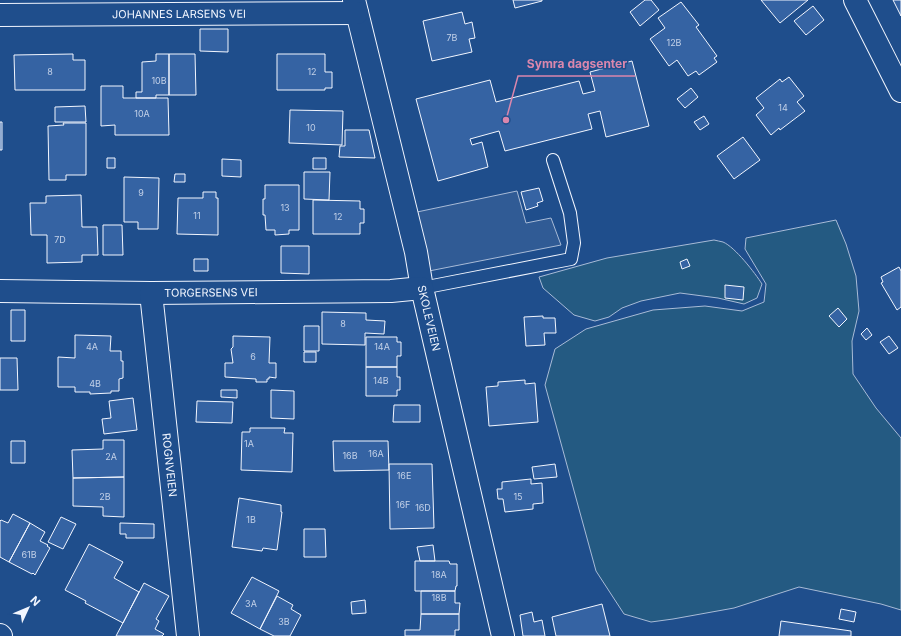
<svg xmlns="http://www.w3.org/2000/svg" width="901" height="636" font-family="Inter,sans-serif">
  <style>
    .green { fill: #245a82; stroke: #a8bbd7 }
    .parking { fill: #305b95; stroke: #a8bbd7 }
    .building { fill: #3563a3; stroke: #f2f6ff }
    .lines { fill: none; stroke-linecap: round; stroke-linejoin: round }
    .lane-casing { stroke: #f2f6ff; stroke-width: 14 }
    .street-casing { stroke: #f2f6ff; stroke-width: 24 }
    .lane { stroke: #1f4e8c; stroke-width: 12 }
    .street { stroke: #1f4e8c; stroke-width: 22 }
    .labels { text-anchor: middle; stroke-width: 3; stroke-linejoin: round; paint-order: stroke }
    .number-label { font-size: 9px; fill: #c3d1e8 }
    .street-label { font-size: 11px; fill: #f2f6ff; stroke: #1f4e8c }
    .leader { fill: none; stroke: #da87ad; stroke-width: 1.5 }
    .callout-dot { fill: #da87ad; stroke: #1f4e8c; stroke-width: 1.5 }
    .callout-label { font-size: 12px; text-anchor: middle; font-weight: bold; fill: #da87ad; stroke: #1f4e8c; stroke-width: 3; stroke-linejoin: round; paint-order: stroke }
  </style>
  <rect width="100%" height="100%" fill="#1f4e8c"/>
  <!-- green -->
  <path class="green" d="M836,220l10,24 10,32 3,35 -7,30 1,33 23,34 25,30v172l-20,-6 -82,-17 -65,21 -61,11 -22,3 -27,-8 -28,-43 -51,-186 10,-36 31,-20 67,-19 52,-4 37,5 22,-9 2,-18 -21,-35 1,-11z
    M714,240c3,1 6,1 9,2 12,5 32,31 39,42l-5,14 -13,6 -26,-6 -38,-5 -39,8 -19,7 -13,9 -14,4 -21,-6 -31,-27 -4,-11 68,-19z"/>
  <!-- parking -->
  <path class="parking" d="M517,191l9,32 25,-5 10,27 -132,26 -12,-59z"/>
  <!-- building -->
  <path class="building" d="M513,0h29v1l-27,7z
    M645,0h6l8,10 -19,16 -10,-14z
    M761,0h47l-28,23z
    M893,0h8v16z
    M681,2l18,23 -3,2 21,29 -3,2 3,4 -18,13 -3,-4 -8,5 -11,-16 -8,6 -19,-27 15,-11 -7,-10z
    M813,6l11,14 -18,15 -12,-14z
    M462,12l3,12 7,-2 3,16 -6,1 3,13 -40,9 -9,-40z
    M200,29h28v23l-28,-1z
    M73,54v6h12v30h-70l-1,-35z
    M156,54h13v41h-13v3h-20v-6h6v-30l14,-1z
    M169,54h26l1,41h-27z
    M277,54h48v18h7v16h-7v2h-48z
    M632,61l17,65 -43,11 -6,-26 -12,3 4,15 -87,22 -6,-20 -29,8 2,6 10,-3 6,25 -50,14 -22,-82 74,-19 6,22 83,-21 4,13 12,-3 -5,-19z
    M789,77l15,19 -7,6 8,9 -25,19 -1,-2 -8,7 -15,-20 8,-7 -8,-10 24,-19 2,3z
    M101,86h22v12h45l1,37h-54v-10l-14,1z
    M691,88l7,9 -13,11 -8,-9z
    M85,106l1,16h-31v-15z
    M290,110l53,1 -1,34 -53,-2z
    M704,116l5,8 -9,6 -6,-8z
    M0,122h2v28h-2z
    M63,123h23v52h-20v5h-17l-1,-54 16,-1z
    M345,130h24l6,28 -36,-1 1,-11h5z
    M743,137l17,23 -26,19 -17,-23z
    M107,158h8v10h-8z
    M313,158h13v11h-13z
    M222,159l19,1v17l-19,-1z
    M304,172h26l-1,28 -25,-1z
    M175,174h10v8h-11z
    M124,177l35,1 -1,51h-20v-7h-14z
    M265,185h34v45h-10v4l-14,1v-5h-9l-1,-15h-2v-16h2z
    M539,188l4,13 -6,2 1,3 -12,4 -5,-18z
    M203,192h13v6h2v37l-41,-1 1,-36h25z
    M81,195l1,32h15l1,28h-16v7l-35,1v-28h-16l-1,-32h16v-7z
    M313,200l47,1v8h4v14h-4v11h-47z
    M103,225h19l1,30h-20z
    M281,246h28v28l-28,-1z
    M194,259h14v12h-14z
    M687,259l3,7 -8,3 -2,-7z
    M899,267l2,4v36l-4,3 -16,-27 2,-1 -2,-5z
    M725,285l19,2 -1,13 -18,-2z
    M838,308l9,11 -8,8 -10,-11z
    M11,310h14v31h-14z
    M322,312l44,1v7l19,1 -1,13 -19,-1v12l-43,-1z
    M543,316v2h12l1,15h-12l1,12 -19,1 -2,-29z
    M304,326h15v25h-15z
    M867,328l5,7 -6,5 -5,-6z
    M75,335l36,1 -1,15h11v10h2v17l-4,1v12h-8v2l-21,1v-2h-15v-5h-17v-30l17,1z
    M233,336l37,1 -1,26h7v15l-7,-1v2h-2v3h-11v-3l-31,-2v-14h8l-2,-14 2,-2z
    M889,336l9,12 -9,6 -9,-12z
    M366,337h31v5h4v14h-4v11h-31z
    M304,352h12v10h-12z
    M0,358h17l1,32h-18z
    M366,367h31v10h3v13h-3v6h-31z
    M525,380v4l10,-1 3,39 -49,4 -3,-39 12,-1v-4z
    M221,390h16v8l-16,-1z
    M271,390l23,1v28l-23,-1z
    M133,398l4,32 -33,4 -2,-15 9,-1 -2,-17z
    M197,401l36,1 -1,21 -36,-1z
    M394,405h26v17h-27z
    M250,428h35l-1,5h9l-1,39 -51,-2 1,-38h8z
    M103,440h21v37l-51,1 -1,-28 31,-1z
    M11,441h14v22h-14z
    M333,441h55l1,29 -55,1z
    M389,464h43l2,64 -44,1z
    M555,464l2,13 -23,2 -2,-12z
    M124,477v40l-21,-1v-9l-30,-1v-28z
    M531,479v5l11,-1 1,20 -10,1v5l-28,3 -2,-13h-5l-1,-10h5v-7z
    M239,498l42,7v7h1l-5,38 -14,-2 -1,3 -30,-4z
    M13,514l17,9 -21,39 -9,-5v-36l1,-1 7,3z
    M61,517l15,7 -13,25 -15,-7z
    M30,523l15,9 -5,9 8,4 -1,1 3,2 -15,27 -2,-2 -1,1 -23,-12z
    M120,523l34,1v14h-28v-4h-6z
    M304,529h21l1,28h-22z
    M89,544l34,18 -9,16 25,14 -16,31 -38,-20 1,-2 -21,-11z
    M433,545l2,16h-15l-3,-14z
    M415,561h34l1,3h7v22h-1l-1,5h-40z
    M252,577l27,14 -19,38 -29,-16z
    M144,583l25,13 -13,23 3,2 -4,8 9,5 -2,2h-46z
    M421,591h34v12h5l-1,11h-38z
    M277,596l16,9 -2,4 10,6 -11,21h-16l-14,-7z
    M365,600l1,13 -14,1 -1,-12z
    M602,604l8,32h-54l-4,-19z
    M841,609l15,3 -2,10 -15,-3z
    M532,612l2,10 8,-2 3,16h-22l-3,-21z
    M421,614h38v16h-4v6h-50v-6h15z
    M781,621l70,10v5h-72z"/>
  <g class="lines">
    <!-- lane casing -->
    <g class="lane-casing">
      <path id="lane" d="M422,288l149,-29 3,-16 -4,-30 -17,-53"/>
    </g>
    <!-- street casing -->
    <g class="street-casing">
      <g id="street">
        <path id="s1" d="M354,0l62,252 6,36 81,348"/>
        <path d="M855,0l46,91"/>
        <path id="s2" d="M0,15l357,-2"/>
        <path id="s3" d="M0,291l151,2 240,-2 31,-3"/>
        <path id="s4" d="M151,293l37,343"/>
        <path d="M0,635l1,1"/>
      </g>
    </g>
    <!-- lane -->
    <use href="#lane" class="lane"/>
    <!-- street -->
    <use href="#street" class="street"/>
  </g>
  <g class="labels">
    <!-- number labels -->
    <g class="number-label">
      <text x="452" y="41">7B</text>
      <text x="674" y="46">12B</text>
      <text x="50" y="75">8</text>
      <text x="312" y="75">12</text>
      <text x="159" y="84">10B</text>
      <text x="783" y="111">14</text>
      <text x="142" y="117">10A</text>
      <text x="311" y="131">10</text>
      <text x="141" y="196">9</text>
      <text x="285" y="211">13</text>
      <text x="197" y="219">11</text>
      <text x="338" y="220">12</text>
      <text x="60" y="243">7D</text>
      <text x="343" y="327">8</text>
      <text x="92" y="350">4A</text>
      <text x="382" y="350">14A</text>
      <text x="253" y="360">6</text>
      <text x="381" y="384">14B</text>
      <text x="95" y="387">4B</text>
      <text x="249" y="447">1A</text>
      <text x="376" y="457">16A</text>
      <text x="350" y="459">16B</text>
      <text x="111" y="460">2A</text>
      <text x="404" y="479">16E</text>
      <text x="105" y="500">2B</text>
      <text x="518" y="500">15</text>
      <text x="403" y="508">16F</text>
      <text x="423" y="511">16D</text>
      <text x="251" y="523">1B</text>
      <text x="29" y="558">61B</text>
      <text x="439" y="578">18A</text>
      <text x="439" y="601">18B</text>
      <text x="251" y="607">3A</text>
      <text x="284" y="625">3B</text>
    </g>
    <!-- street labels -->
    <g class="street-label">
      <text dy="4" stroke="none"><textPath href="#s2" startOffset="179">JOHANNES LARSENS VEI</textPath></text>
      <text dy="4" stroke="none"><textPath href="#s3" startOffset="211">TORGERSENS VEI</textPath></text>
      <text dy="4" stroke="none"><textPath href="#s1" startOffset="327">SKOLEVEIEN</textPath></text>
      <text dy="4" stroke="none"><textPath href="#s4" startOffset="173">ROGNVEIEN</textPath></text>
    </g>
  </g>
  <!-- callouts -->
  <path class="leader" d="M506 120L518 76H635"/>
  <circle class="callout-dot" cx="506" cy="120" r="4"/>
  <g class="callout-label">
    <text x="577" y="68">Symra dagsenter</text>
  </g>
  <!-- north arrow -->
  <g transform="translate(28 608) rotate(46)" stroke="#1f4e8c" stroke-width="3" paint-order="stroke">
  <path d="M0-3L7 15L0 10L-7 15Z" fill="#f2f6ff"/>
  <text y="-6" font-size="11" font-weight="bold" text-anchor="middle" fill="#f2f6ff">N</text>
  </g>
</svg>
